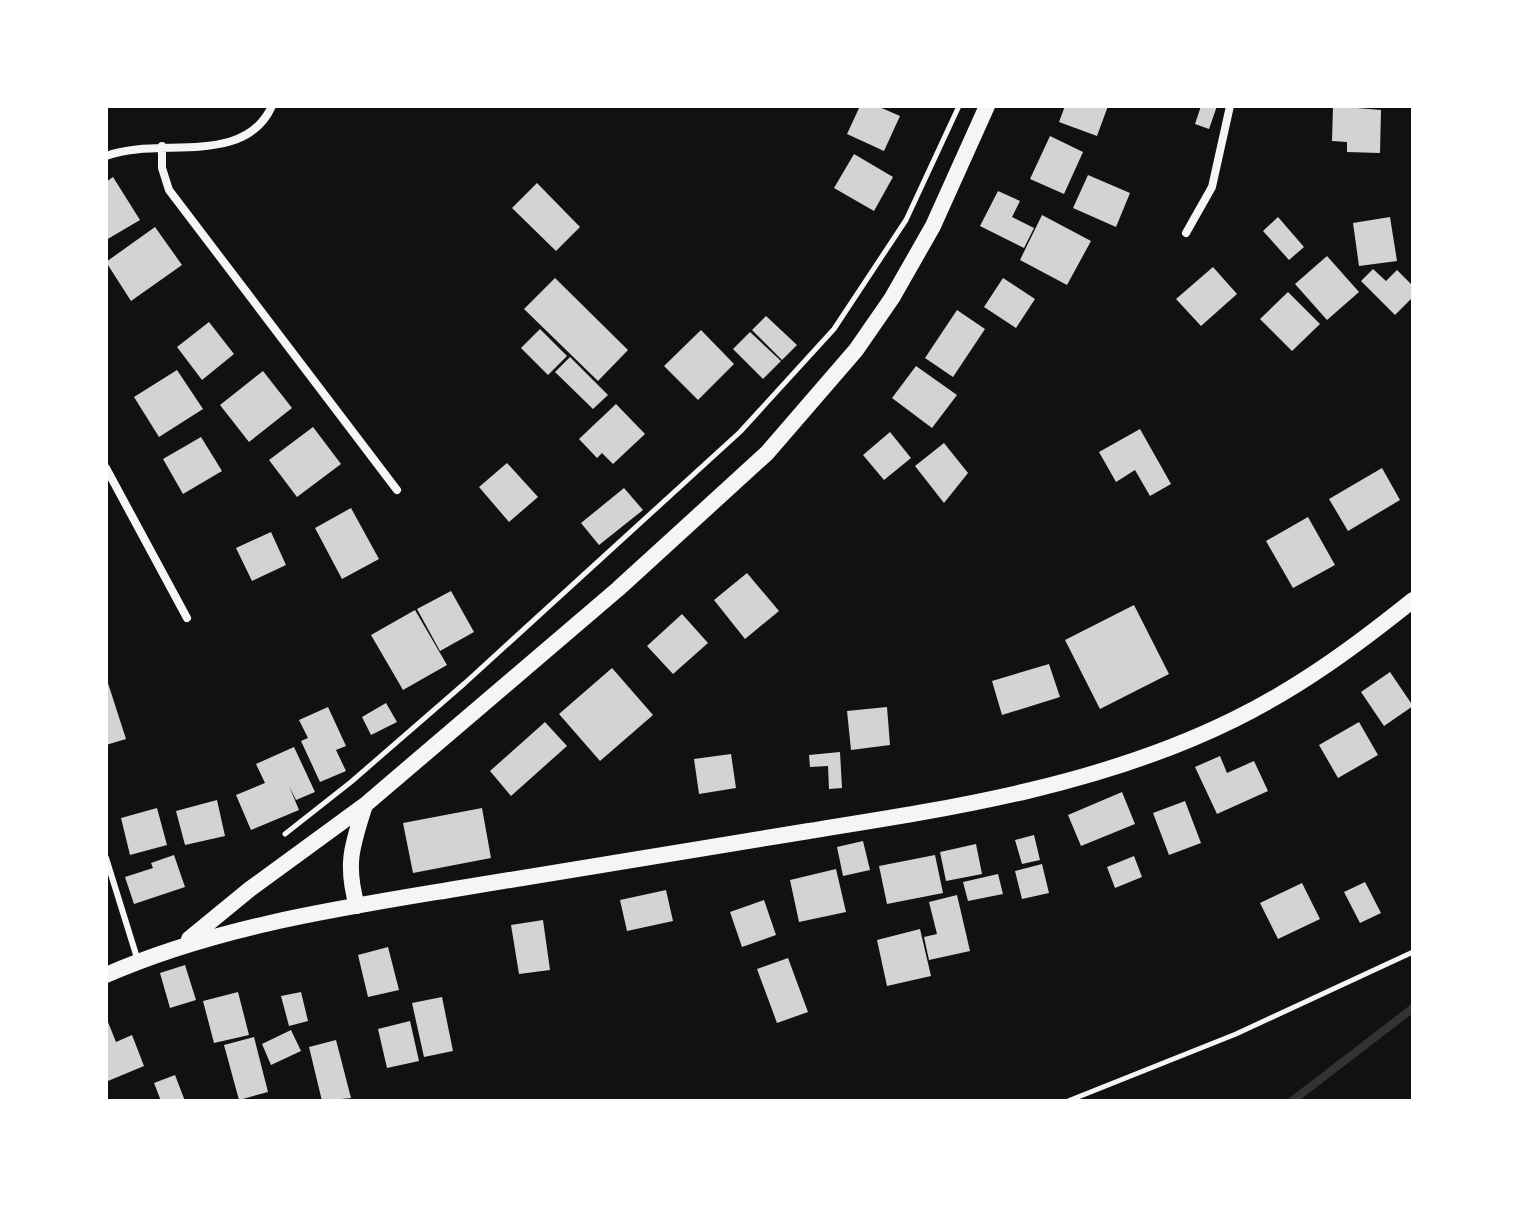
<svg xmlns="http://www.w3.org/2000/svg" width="1519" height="1207" font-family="Commissioner,sans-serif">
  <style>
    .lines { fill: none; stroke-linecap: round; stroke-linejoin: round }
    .stream { stroke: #333; stroke-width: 8 }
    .building { fill: #d3d3d3 }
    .path { stroke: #f5f5f5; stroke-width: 5 }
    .service { stroke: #f5f5f5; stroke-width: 6 }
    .minor { stroke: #f5f5f5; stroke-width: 8 }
    .secondary { stroke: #f5f5f5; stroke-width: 16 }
  </style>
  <rect width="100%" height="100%" fill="#111"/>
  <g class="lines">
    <!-- stream -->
    <path class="stream" d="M1292,1101l121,-93"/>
  </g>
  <!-- building -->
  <path class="building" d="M860,106h17l23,10 -16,35 -37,-17z
    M1065,106h43l-11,30 -38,-14z
    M1201,106h16l-8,23 -14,-5z
    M1333,106l48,4 -1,43 -33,-1v-10l-15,-1z
    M1050,136l33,16 -19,42 -34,-15z
    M854,154l39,23 -19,34 -40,-23z
    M1088,175l42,18 -14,34 -43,-19z
    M113,177l27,43 -34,20v-58z
    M537,183l43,44 -24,24 -44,-43z
    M998,191l22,10 -8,16 22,11 -10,20 -44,-22z
    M1042,215l49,26 -24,44 -47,-25z
    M1278,217l26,30 -15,13 -26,-29z
    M1390,217l7,44 -38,5 -6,-43z
    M155,227l27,38 -51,36 -25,-39z
    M1327,256l32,36 -32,28 -32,-36z
    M1213,267l24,27 -36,32 -25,-27z
    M1373,269l13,12 11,-11 16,16v11l-18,18 -34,-34z
    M555,278l73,72 -30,31 -74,-72z
    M1003,278l32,21 -19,29 -32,-21z
    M1288,292l32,32 -28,27 -32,-32z
    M957,310l28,19 -32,48 -28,-19z
    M766,316l31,29 -15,15 -30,-30z
    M209,322l25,32 -32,26 -25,-33z
    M540,329l27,27 -19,19 -27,-27z
    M701,330l33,34 -36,36 -34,-34z
    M750,332l31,29 -18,18 -30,-30z
    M570,357l38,38 -15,14 -38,-37z
    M916,366l41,29 -25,33 -40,-30z
    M177,370l26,39 -44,28 -25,-40z
    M263,371l29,37 -43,34 -29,-37z
    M616,404l29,30 -32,30 -11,-11 -5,5 -18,-19z
    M313,427l28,37 -44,33 -28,-37z
    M1140,429l31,55 -21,12 -15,-26 -19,12 -17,-30z
    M890,432l21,26 -27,22 -21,-25z
    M201,437l21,34 -39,23 -20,-35z
    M944,443l24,30 -24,30 -29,-37z
    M507,463l31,34 -29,25 -30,-35z
    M1382,468l18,32 -52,31 -19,-32z
    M624,488l19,22 -44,35 -18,-22z
    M351,508l28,51 -37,20 -27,-51z
    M1308,517l27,48 -42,23 -27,-47z
    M271,532l15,33 -34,16 -16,-33z
    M747,573l32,38 -34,28 -31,-39z
    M451,591l23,41 -34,19 -23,-42z
    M1134,605l35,69 -69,35 -35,-69z
    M415,610l32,55 -44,25 -32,-55z
    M682,614l26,29 -35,31 -26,-28z
    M1049,664l11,33 -58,18 -10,-34z
    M612,668l41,47 -53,46 -41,-47z
    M1390,672l23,34 -29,20 -23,-34z
    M106,677l20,62 -20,6z
    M386,703l11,19 -26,13 -9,-18z
    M328,707l18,39 -10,4 10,21 -26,11 -19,-41 7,-3 -9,-18z
    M887,707l3,38 -39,5 -4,-39z
    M545,722l22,24 -56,50 -21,-25z
    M1359,722l19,33 -40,23 -19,-33z
    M294,747l21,45 -19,8 -7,-14 10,24 -48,20 -15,-35 29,-12 -9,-19z
    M840,752l2,36 -13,1 -1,-23 -18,1 -1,-12z
    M731,754l5,34 -37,6 -5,-35z
    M1220,756l7,17 27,-12 14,30 -51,23 -22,-47z
    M1122,792l13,32 -54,22 -13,-31z
    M217,800l8,36 -40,9 -9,-34z
    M1185,801l16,42 -32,12 -16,-42z
    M157,808l10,37 -37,10 -9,-37z
    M482,808l9,50 -78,15 -10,-50z
    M1034,835l6,25 -18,4 -7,-24z
    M863,841l7,29 -27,6 -6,-29z
    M976,844l6,30 -36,7 -6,-29z
    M174,855l11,32 -51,17 -9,-27 28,-9 -2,-5z
    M935,855l8,38 -56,11 -8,-38z
    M1134,856l8,21 -27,11 -8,-21z
    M1042,864l7,29 -27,6 -7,-28z
    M836,869l10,43 -47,10 -9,-42z
    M998,874l5,20 -35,7 -5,-19z
    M1365,882l16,31 -21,10 -16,-31z
    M1302,883l18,36 -42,20 -18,-36z
    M666,890l7,31 -46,10 -7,-31z
    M957,895l13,56 -41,9 -5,-23 13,-3 -8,-32z
    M764,900l12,35 -34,12 -12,-35z
    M543,920l7,50 -31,4 -8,-49z
    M920,929l11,47 -44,10 -10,-46z
    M388,947l11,43 -31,7 -10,-42z
    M788,958l20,54 -31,11 -20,-54z
    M185,965l11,35 -26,8 -10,-35z
    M238,992l11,43 -35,8 -11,-42z
    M301,992l7,29 -19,5 -8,-30z
    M442,997l11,54 -29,6 -12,-54z
    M106,1017l10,25 16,-7 12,31 -36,15z
    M410,1021l9,40 -32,7 -9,-39z
    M291,1030l10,21 -30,14 -9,-21z
    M254,1037l14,55 -29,8 -15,-55z
    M336,1040l15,58 -29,3 -13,-54z
    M175,1075l10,26h-24l-7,-18z"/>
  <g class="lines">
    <!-- path -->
    <path class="path" d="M285,834l66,-52 114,-99 275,-251 94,-103 72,-109 53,-114
      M1068,1101l168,-67 177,-82"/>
    <!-- service -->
    <path class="service" d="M106,858l32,103"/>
    <!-- minor -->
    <path class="minor" d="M162,146v22l7,22 228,300
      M106,156c52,-20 138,12 166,-50
      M1186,233l26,-46 18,-81
      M106,468l81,150"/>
    <!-- secondary -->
    <path class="secondary" d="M357,906c-12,-42 -5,-60 8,-101
      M189,939l61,-50 115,-84 253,-216 149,-136 89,-103 36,-52 41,-72 54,-120
      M106,975c112,-49 235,-67 355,-87 116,-19 232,-38 348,-57 145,-23 293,-46 426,-112 65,-32 122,-74 178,-119"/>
  </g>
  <!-- border -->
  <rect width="1519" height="1207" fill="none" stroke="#ffffff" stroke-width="216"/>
</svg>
